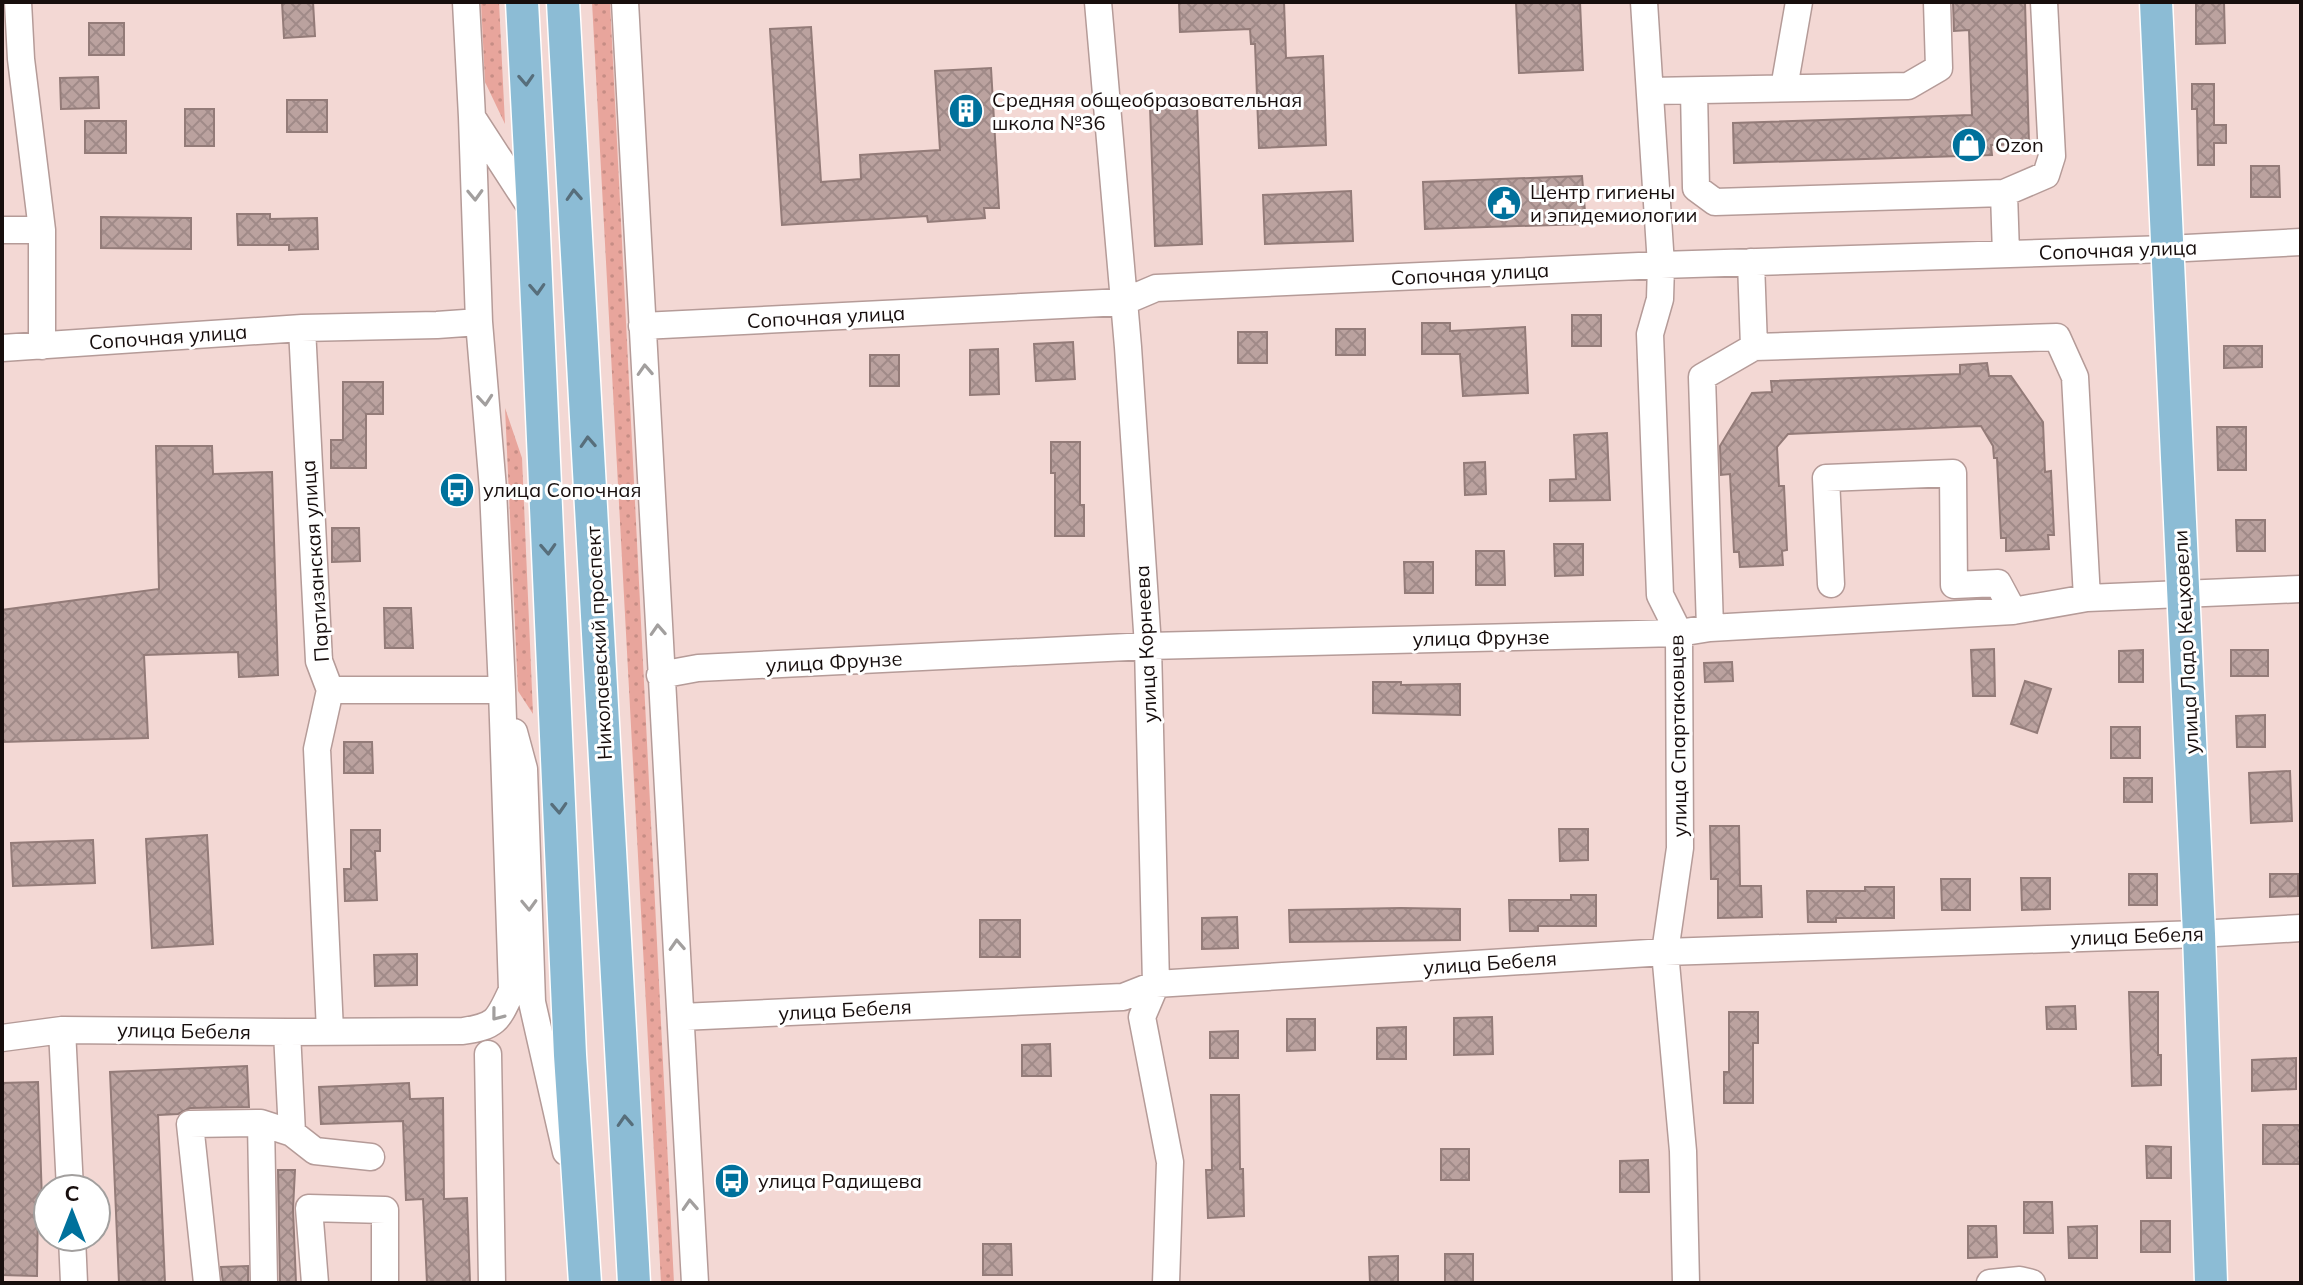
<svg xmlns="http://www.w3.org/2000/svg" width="2303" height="1285" font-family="Mulish,sans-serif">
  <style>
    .grass { fill: url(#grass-dots) }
    .building { fill: url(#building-cross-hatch); stroke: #937b78; stroke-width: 2 }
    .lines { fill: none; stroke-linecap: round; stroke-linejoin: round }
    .minor-casing { stroke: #b59b98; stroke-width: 29 }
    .major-casing { stroke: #fff; stroke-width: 35 }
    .minor { stroke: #fff; stroke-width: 26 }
    .major { stroke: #8cbcd5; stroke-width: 32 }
    .oneway { stroke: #576e7b }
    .oneway2 { stroke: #a29f9e }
    .labels { text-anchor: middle; stroke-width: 6; stroke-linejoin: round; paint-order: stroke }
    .poi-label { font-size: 20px; fill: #170e0d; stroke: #fff; text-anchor: start }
    .street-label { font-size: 20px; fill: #170e0d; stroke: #fff }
  </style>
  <defs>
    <pattern id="grass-dots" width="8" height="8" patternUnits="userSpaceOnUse" patternTransform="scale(2)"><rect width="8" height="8" fill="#e8a59c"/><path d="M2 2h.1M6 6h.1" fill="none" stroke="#c68d85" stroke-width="1.8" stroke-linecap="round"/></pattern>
    <pattern id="building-cross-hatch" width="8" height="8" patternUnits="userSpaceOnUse" patternTransform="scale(2)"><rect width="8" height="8" fill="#bba29f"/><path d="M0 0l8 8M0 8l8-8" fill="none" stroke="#a08a88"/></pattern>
  </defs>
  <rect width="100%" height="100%" fill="#f3d8d4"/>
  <!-- grass -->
  <path class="grass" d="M481,2h18l6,122 -20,-42z
    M592,2h18l64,1281h-13z
    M505,408l17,50 11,256 -15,-23z"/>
  <!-- building -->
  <path class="building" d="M282,2h31l2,34 -31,2z
    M1179,2h105l2,56 37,-2 3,89 -67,3 -4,-104h-4l-1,-15 -70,3z
    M1516,2h64l3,68 -64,3z
    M1953,2h72l4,142 -38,1 1,10 -258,8 -1,-40 239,-8 -3,-85 -15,1z
    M2196,2h28l1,41 -29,1z
    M89,23h35v32h-35z
    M811,27l10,155 40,-3 -1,-24 80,-5 -5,-79 56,-3 8,140h-15l1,10 -57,4 -1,-6 -145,9 -12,-196z
    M98,77l1,31 -38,1 -1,-31z
    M2192,84h22v41h12v18h-12v22h-16l-1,-56h-5z
    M287,100h40v32h-40z
    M1197,105l5,139 -47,2 -5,-139z
    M185,109h29v37h-29z
    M85,121h41v32h-41z
    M2251,166h28l1,31h-29z
    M1582,176l4,48 -161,5 -2,-47z
    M1351,191l2,50 -88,3 -2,-49z
    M237,214h33v5l47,-1 1,31 -29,1v-5h-51z
    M101,217l90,1v31l-90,-1z
    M1572,315h29v31h-29z
    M1422,323h28v8l75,-4 3,66 -65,3 -3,-42h-38z
    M1336,329h29v26h-29z
    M1238,332h29v31h-29z
    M1073,342l2,37 -39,2 -2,-37z
    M2224,346h38v21l-38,1z
    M998,349l1,45 -29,1v-45z
    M870,355h29v31h-29z
    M1987,363l2,13h22l32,46 2,50 6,-1 3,64h-6l1,14 -43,2v-13h-5l-4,-80h-3l-1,-12 -12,-20 -193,8 -11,13 2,39h5l3,64 -5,1 1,14 -43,2 -1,-15h-5l-4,-78 -9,1 -1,-29 32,-53 20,-1 -1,-11 189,-7v-9z
    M343,382h40v32h-17v54h-35v-28h12z
    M2217,427h29v43h-28z
    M1607,433l3,67 -60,1v-21l26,-1 -2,-44z
    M1051,442h29v63h4v31h-29v-63h-4z
    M156,446h56l1,28 59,-2 6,203 -39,2 -1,-25 -94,3 4,83 -146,4v-132l157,-21z
    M1485,462l1,32 -21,1 -1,-32z
    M2236,520h29v31h-28z
    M332,528h27l1,33 -28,1z
    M1554,544h29v31l-28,1z
    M1476,551h28l1,34h-29z
    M1404,562h29v31h-28z
    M384,608h27l2,40h-28z
    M1994,649l1,47h-22l-2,-46z
    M2143,650v32h-24v-31z
    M2231,650h37v26h-37z
    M1732,662l1,19 -28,1 -1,-19z
    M2025,681l26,8 -14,44 -26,-9z
    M1373,682h28v3l59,-1v31l-87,-2z
    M2265,715v32h-28l-1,-31z
    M2111,727h29v31h-29z
    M344,742h28l1,31h-29z
    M2290,771l2,50 -41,2 -2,-50z
    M2124,778h28v24h-28z
    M1710,826h29l1,60h21l1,31 -44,1v-39h-7z
    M1559,829h29v31l-28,1z
    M351,830h29v21h-5l2,49 -32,1 -1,-32h7z
    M207,835l6,109 -61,4 -6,-109z
    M93,840l2,43 -82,3 -2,-43z
    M2129,874h28v31h-28z
    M2270,874h28v22l-28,1z
    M2021,878h29v31l-28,1z
    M1941,879h29v31h-28z
    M1865,887h29v31h-58v4h-28l-1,-31h58z
    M1571,895h25v31h-58v5h-28l-1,-31h62z
    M1401,908l59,1v31l-170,2 -1,-32z
    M1237,917l1,31 -36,1v-31z
    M980,920h40v37h-40z
    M417,954v31l-42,1 -1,-31z
    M2129,992h29v63h3v30l-29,1z
    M2075,1006l1,23h-29l-1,-22z
    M1729,1012h29v31h-5v60h-29v-31h5z
    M1492,1017l1,37 -39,1v-37z
    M1287,1019h28v31l-28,1z
    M1406,1027v32h-29v-31z
    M1238,1031v27h-28v-26z
    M1050,1044l1,32h-29v-31z
    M2296,1058v31l-44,2v-31z
    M247,1066l2,41 -59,1 -12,6 -20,1 7,168h-46l-9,-211z
    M38,1082l4,119h-4l-1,75 -35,-1v-192z
    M409,1083l1,16 33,-1 1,101 23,-1 3,85h-43l-4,-84 -17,1 -3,-79 -82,3 -2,-37z
    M1211,1095h28l1,74h3l1,47 -36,2 -2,-48h6z
    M2263,1125h38l-1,39h-37z
    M2146,1146l25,1v31h-24z
    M1441,1149h28v31h-28z
    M1648,1160l1,32h-29v-31z
    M278,1170h17l-2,39 3,74h-16z
    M2024,1202h28l1,31h-29z
    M2141,1221h29v31h-29z
    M1968,1226h28l1,31 -29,1z
    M2097,1226v32h-28l-1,-31z
    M983,1244h28l1,31h-29z
    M1445,1254h28v29h-28z
    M1398,1256v27h-28l-1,-26z
    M248,1266v17h-25l-2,-16z"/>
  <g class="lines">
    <!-- minor casing -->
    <g class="minor-casing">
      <path id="minor" d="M18,2l3,57 21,171v116
        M625,2l70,1281
        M1098,2l30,345 20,299 8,338 -14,33 28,145 -4,121
        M1644,2l17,263 -1,34 -10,35 10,261 19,38 1,215 -15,104 18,199 3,132
        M1784,88l15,-86
        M1650,91l258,-5 31,-18 -2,-66
        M1694,91l2,97 19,14 289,-9
        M472,117l61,94
        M2,230h40
        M2006,254l-2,-61 42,-18 6,-19 -8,-154
        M1751,262l3,85 303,-10 18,40 12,221
        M642,326l481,-24 33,-14 505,-23 506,-16 134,-7
        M302,328l17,333 11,29 -13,59 13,282
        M2,348l300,-20 135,-3 42,-3
        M1831,584l-5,-106 127,-5 1,112 44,-2 15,28
        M1710,628l-8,-251 52,-30
        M660,675l38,-7 450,-22 531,-13 31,-5 303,-17 74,-13 214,-9
        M330,690h172
        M514,732l10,37 8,233 34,150
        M681,1017l442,-20 33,-13 509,-32 534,-18 102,-6
        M62,1030l8,159
        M2,1038l60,-8 225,2 176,-1c34,-5 35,-11 49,-41l-10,-300 -9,-201 -14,-167 -7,-205 -6,-115
        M488,1054l4,229
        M72,1237l2,46
        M207,1283l-17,-159 71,-1 31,10 23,18 56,6
        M264,1283l-3,-160 31,10 -5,-101
        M315,1283l-6,-75 76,2v73
        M1990,1283l30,-3 12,3"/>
    </g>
    <!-- major casing -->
    <g class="major-casing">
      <path id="major" d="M522,2l11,209 37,844 15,228
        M563,2l71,1281
        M2156,2l43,932 12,349"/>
    </g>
    <!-- minor -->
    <use href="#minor" class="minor"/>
    <!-- major -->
    <use href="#major" class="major"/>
  </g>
  <!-- one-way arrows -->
  <defs><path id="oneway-chevron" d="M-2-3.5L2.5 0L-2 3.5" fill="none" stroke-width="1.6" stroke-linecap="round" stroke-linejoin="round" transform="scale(2)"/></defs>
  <g class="oneway">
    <use href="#oneway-chevron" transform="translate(526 80) rotate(87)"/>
    <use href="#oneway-chevron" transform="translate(574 195) rotate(-93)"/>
    <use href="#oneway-chevron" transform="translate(537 289) rotate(87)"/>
    <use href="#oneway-chevron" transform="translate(588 442) rotate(-93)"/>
    <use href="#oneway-chevron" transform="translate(548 549) rotate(87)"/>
    <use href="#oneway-chevron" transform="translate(559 808) rotate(87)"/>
    <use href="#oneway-chevron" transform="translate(625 1121) rotate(-93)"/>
  </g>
  <g class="oneway2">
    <use href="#oneway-chevron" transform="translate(475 195) rotate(88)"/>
    <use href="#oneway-chevron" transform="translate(645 370) rotate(-93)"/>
    <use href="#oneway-chevron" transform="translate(485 400) rotate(85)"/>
    <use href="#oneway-chevron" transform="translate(658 630) rotate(-93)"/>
    <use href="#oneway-chevron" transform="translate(529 905) rotate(88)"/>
    <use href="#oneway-chevron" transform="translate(677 945) rotate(-93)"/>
    <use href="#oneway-chevron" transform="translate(497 1015) rotate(128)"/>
    <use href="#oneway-chevron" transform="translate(690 1205) rotate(-93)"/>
  </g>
  <!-- icons -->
  <defs>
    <g id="building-disc" transform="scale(1.8)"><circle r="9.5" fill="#00719c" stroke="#fff"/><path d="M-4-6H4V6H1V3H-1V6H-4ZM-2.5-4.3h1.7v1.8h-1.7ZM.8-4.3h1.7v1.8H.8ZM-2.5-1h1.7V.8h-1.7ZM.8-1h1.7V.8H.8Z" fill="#fff"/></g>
    <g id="shop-disc" transform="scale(1.8)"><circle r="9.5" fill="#00719c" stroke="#fff"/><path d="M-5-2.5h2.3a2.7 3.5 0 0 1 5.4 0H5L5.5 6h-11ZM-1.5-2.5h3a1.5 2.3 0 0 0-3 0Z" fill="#fff"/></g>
    <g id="civic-disc" transform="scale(1.8)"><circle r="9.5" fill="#00719c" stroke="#fff"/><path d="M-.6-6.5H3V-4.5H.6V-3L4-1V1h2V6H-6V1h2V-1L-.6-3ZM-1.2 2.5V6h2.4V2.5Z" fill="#fff"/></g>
    <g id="bus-disc" transform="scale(1.8)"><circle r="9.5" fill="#00719c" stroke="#fff"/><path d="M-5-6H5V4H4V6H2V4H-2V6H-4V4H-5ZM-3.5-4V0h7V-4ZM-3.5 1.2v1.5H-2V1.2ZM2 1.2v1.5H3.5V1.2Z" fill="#fff"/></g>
  </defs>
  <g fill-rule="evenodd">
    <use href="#building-disc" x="966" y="111"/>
    <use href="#shop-disc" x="1969" y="145"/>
    <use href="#civic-disc" x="1504" y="203"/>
    <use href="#bus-disc" x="457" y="490"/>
    <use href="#bus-disc" x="732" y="1181"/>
  </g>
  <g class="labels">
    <!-- poi labels -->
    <g class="poi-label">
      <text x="992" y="107">Средняя общеобразовательная<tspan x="992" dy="23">школа №36</tspan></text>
      <text x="1995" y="152">Ozon</text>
      <text x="1530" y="199">Центр гигиены<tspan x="1530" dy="23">и эпидемиологии</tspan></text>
      <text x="483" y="497">улица Сопочная</text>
      <text x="758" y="1188">улица Радищева</text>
    </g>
    <!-- street labels -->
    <g class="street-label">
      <text transform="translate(2118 250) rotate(-2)" y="7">Сопочная улица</text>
      <text transform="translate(1470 274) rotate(-3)" y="7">Сопочная улица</text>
      <text transform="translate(826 317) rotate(-3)" y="7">Сопочная улица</text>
      <text transform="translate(168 337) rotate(-4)" y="7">Сопочная улица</text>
      <text transform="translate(315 561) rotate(-94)" y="7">Партизанская улица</text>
      <text transform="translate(1481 638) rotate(-1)" y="7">улица Фрунзе</text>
      <text transform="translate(2186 642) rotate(-93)" y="7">улица Ладо Кецховели</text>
      <text transform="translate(599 643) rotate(-93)" y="7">Николаевский проспект</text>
      <text transform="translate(1146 644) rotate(-93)" y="7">улица Корнеева</text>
      <text transform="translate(834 662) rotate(-3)" y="7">улица Фрунзе</text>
      <text transform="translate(1678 736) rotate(-91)" y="7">улица Спартаковцев</text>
      <text transform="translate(2137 936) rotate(-2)" y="7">улица Бебеля</text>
      <text transform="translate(1490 963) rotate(-4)" y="7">улица Бебеля</text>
      <text transform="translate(845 1010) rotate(-3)" y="7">улица Бебеля</text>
      <text transform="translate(184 1031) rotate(1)" y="7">улица Бебеля</text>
    </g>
  </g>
  <!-- border -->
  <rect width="2303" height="1285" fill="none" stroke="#170e0d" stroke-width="8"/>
  <!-- north arrow -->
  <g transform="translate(72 1213)"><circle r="38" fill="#ffffff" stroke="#a29f9e" stroke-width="2"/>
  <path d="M0-6L14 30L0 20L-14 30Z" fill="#00719c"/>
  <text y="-12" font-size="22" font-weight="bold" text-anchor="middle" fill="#170e0d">С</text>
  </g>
</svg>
